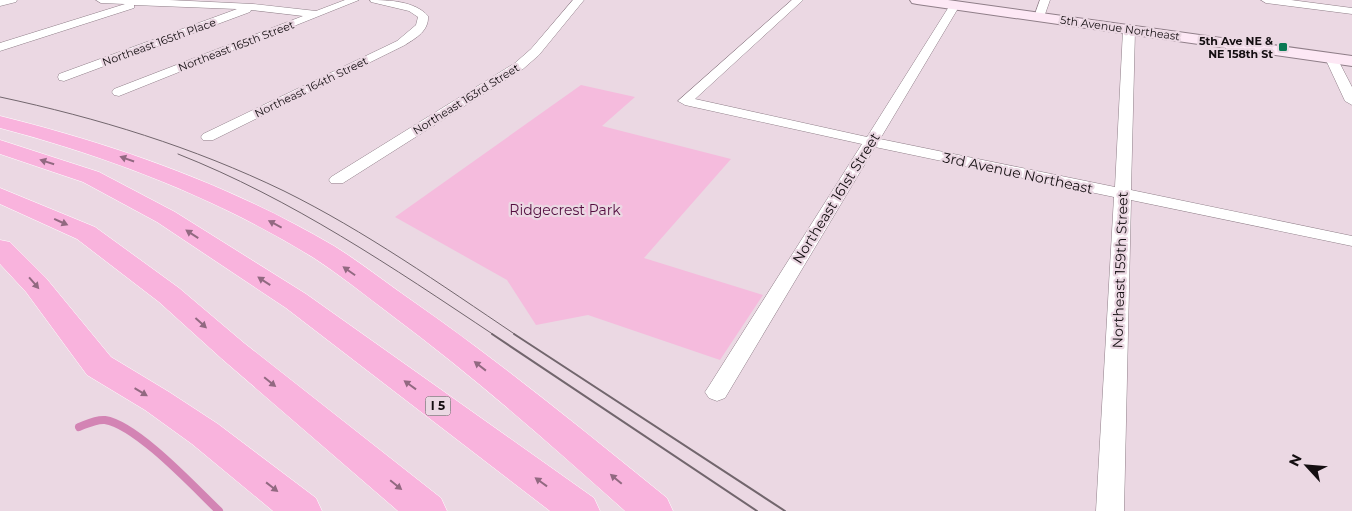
<svg xmlns="http://www.w3.org/2000/svg" width="1352" height="511" font-family="Montserrat,sans-serif">
  <style>
    .green { fill: #f5bbdd }
    .lines { fill: none; stroke-linecap: round; stroke-linejoin: round }
    .stream { stroke: #d384b4; stroke-width: 8 }
    .street-casing { stroke: #8f7e88; stroke-width: 1 }
    .secondary-casing { stroke: #8f7e88; stroke-width: 2 }
    .highway-casing { stroke: #fff; stroke-width: 1 }
    .street { fill: #fff; fill-rule: evenodd }
    .secondary { fill: #fde8f5; fill-rule: evenodd }
    .highway { fill: #f9b3dd; fill-rule: evenodd }
    .tram-far1 { stroke: #72666d; stroke-width: 1 }
    .tram { stroke: #72666d; stroke-width: 2 }
    .oneway { fill: #926981 }
    .poi-dot { fill: #0a7954; stroke: #ebd8e3; stroke-width: 2 }
    .labels { text-anchor: middle; stroke-width: 4.5; stroke-linejoin: round; paint-order: stroke }
    .far-street-label { font-size: 11px; fill: #140e11; stroke: #ebd8e3 }
    .far-poi-label { font-size: 11px; font-weight: bold; fill: #140e11; stroke: #ebd8e3; text-anchor: end }
    .shield { fill: #ebd8e3; stroke: #544b50; stroke-width: 1 }
    .shield-label { font-size: 12px; font-weight: bold; fill: #140e11 }
    .street-label { font-size: 14px; fill: #140e11; stroke: #ebd8e3 }
    .park-label { font-size: 14px; fill: #530d3f; stroke: #ebd8e3 }
  </style>
  <rect width="100%" height="100%" fill="#ebd8e3"/>
  <!-- green -->
  <path class="green" d="M581,85l54,12 -33,29 129,33 -87,99 119,37 -43,65 -132,-45 -52,10 -29,-45 -112,-63z"/>
  <g class="lines">
    <!-- stream -->
    <path class="stream" d="M79,427c8,-3 17,-8 26,-7 32,5 90,68 114,91"/>
    <!-- street casing -->
    <g class="street-casing">
      <path id="street" d="M0,0h17l-1,2 -16,4z
        M96,0h73l84,4 63,7 29,-11h14l-240,96 -5,-1 -2,-3 2,-3 189,-73 -52,-6 -1,2 -186,69 -5,-1 -1,-3 1,-3 178,-65 -103,-4v3l-134,43v-8l125,-39 -24,-1z
        M370,0c19,0 45,1 58,16 1,15 -12,22 -23,29l-192,95h-10l-2,-3 2,-3 194,-93 19,-16 2,-8 -9,-6 -38,-9z
        M573,0h11l-45,55 -16,14 -180,114h-12l-2,-3 2,-3 184,-114 16,-14z
        M792,0h11l-108,99 172,38 83,-132 5,-3 5,3 -80,134 235,48 8,-157 6,-3 6,3 -4,160 221,46v10l-221,-46 -7,311h-28l18,-314 -239,-50 -150,251 -8,3 -8,-3 -4,-6 4,-6 153,-242 -177,-39 -7,-4z
        M1040,0h10l-6,17 -5,3 -5,-3z
        M1261,0h30l61,8v6l-86,-11z
        M1331,54l6,4 15,29v18l-7,-4 -20,-43z"/>
    </g>
    <!-- secondary casing -->
    <g class="secondary-casing">
      <path id="secondary" d="M910,0h38l404,56v10l-435,-62 -5,-1z"/>
    </g>
    <!-- highway casing -->
    <g class="highway-casing">
      <path id="highway" d="M0,116c117,29 230,69 334,130 26,16 51,36 77,54 89,62 172,130 256,198l6,13h-48c-76,-68 -153,-136 -235,-197 -25,-19 -50,-39 -76,-56 -97,-60 -204,-101 -314,-130z
        M0,140l99,32 76,40 131,82 288,204 6,13h-50l-264,-203 -129,-86 -74,-40 -83,-28z
        M0,188l95,39 84,61 65,55 197,155 6,13h-49l-176,-152 -63,-57 -82,-63 -77,-35z
        M0,240l10,2 36,36 65,79 58,35 49,32 98,74 6,13h-49l-81,-67 -47,-34 -58,-35 -61,-83 -26,-28z"/>
    </g>
    <!-- street -->
    <use href="#street" class="street"/>
    <!-- secondary -->
    <use href="#secondary" class="secondary"/>
    <!-- highway -->
    <use href="#highway" class="highway"/>
    <!-- tram-far1 -->
    <path class="tram-far1" d="M0,97c98,21 193,50 284,94 81,40 156,93 232,144
      M178,154c114,45 214,113 316,181"/>
    <!-- tram -->
    <path class="tram" d="M492,334l265,177
      M514,334l271,177"/>
  </g>
  <!-- one-way arrows -->
  <defs><path id="oneway-solid" d="M-6-.8H1V-3.2L6.5 0L1 3.2V.8H-6Z" transform="scale(1.25)"/></defs>
  <g class="oneway">
    <use href="#oneway-solid" transform="translate(127 159) rotate(-161)"/>
    <use href="#oneway-solid" transform="translate(47 162) rotate(-162)"/>
    <use href="#oneway-solid" transform="translate(61 222) rotate(24)"/>
    <use href="#oneway-solid" transform="translate(275 224) rotate(-152)"/>
    <use href="#oneway-solid" transform="translate(192 234) rotate(-147)"/>
    <use href="#oneway-solid" transform="translate(349 271) rotate(-145)"/>
    <use href="#oneway-solid" transform="translate(264 281) rotate(-147)"/>
    <use href="#oneway-solid" transform="translate(34 283) rotate(49)"/>
    <use href="#oneway-solid" transform="translate(201 323) rotate(42)"/>
    <use href="#oneway-solid" transform="translate(480 366) rotate(-142)"/>
    <use href="#oneway-solid" transform="translate(270 382) rotate(39)"/>
    <use href="#oneway-solid" transform="translate(410 385) rotate(-144)"/>
    <use href="#oneway-solid" transform="translate(141 392) rotate(31)"/>
    <use href="#oneway-solid" transform="translate(616 479) rotate(-140)"/>
    <use href="#oneway-solid" transform="translate(541 482) rotate(-144)"/>
    <use href="#oneway-solid" transform="translate(396 485) rotate(39)"/>
    <use href="#oneway-solid" transform="translate(272 487) rotate(38)"/>
  </g>
  <!-- markers -->
  <rect class="poi-dot" x="1278" y="42" width="10" height="10" rx="2.5"/>
  <g class="labels">
    <!-- far-street labels -->
    <g class="far-street-label">
      <text transform="translate(1120 28) rotate(8)" y="4">5th Avenue Northeast</text>
      <text transform="translate(159 42) rotate(-20)" y="4">Northeast 165th Place</text>
      <text transform="translate(236 46) rotate(-21)" y="4">Northeast 165th Street</text>
      <text transform="translate(311 87) rotate(-26)" y="4">Northeast 164th Street</text>
      <text transform="translate(466 99) rotate(-32)" y="4">Northeast 163rd Street</text>
    </g>
    <!-- far-poi labels -->
    <g class="far-poi-label">
      <text x="1273" y="45">5th Ave NE &amp;<tspan x="1273" dy="13">NE 158th St</tspan></text>
    </g>
    <!-- shield labels -->
    <rect class="shield" x="425.5" y="396.5" width="25" height="19" rx="4"/>
    <g class="shield-label">
      <text x="438" y="410">I 5</text>
    </g>
    <!-- street labels -->
    <g class="street-label">
      <text transform="translate(1018 173) rotate(12)" y="5">3rd Avenue Northeast</text>
      <text transform="translate(836 198) rotate(-58)" y="5">Northeast 161st Street</text>
      <text transform="translate(1120 270) rotate(-88)" y="5">Northeast 159th Street</text>
    </g>
    <!-- park labels -->
    <g class="park-label">
      <text x="565" y="215">Ridgecrest Park</text>
    </g>
  </g>
  <!-- north arrow -->
  <g transform="translate(1307 466) rotate(296)" stroke="#ebd8e3" stroke-width="4" paint-order="stroke">
  <path d="M0-4L9 19L0 12L-9 19Z" fill="#140e11"/>
  <text y="-8" font-size="14" font-weight="bold" text-anchor="middle" fill="#140e11">N</text>
  </g>
</svg>
